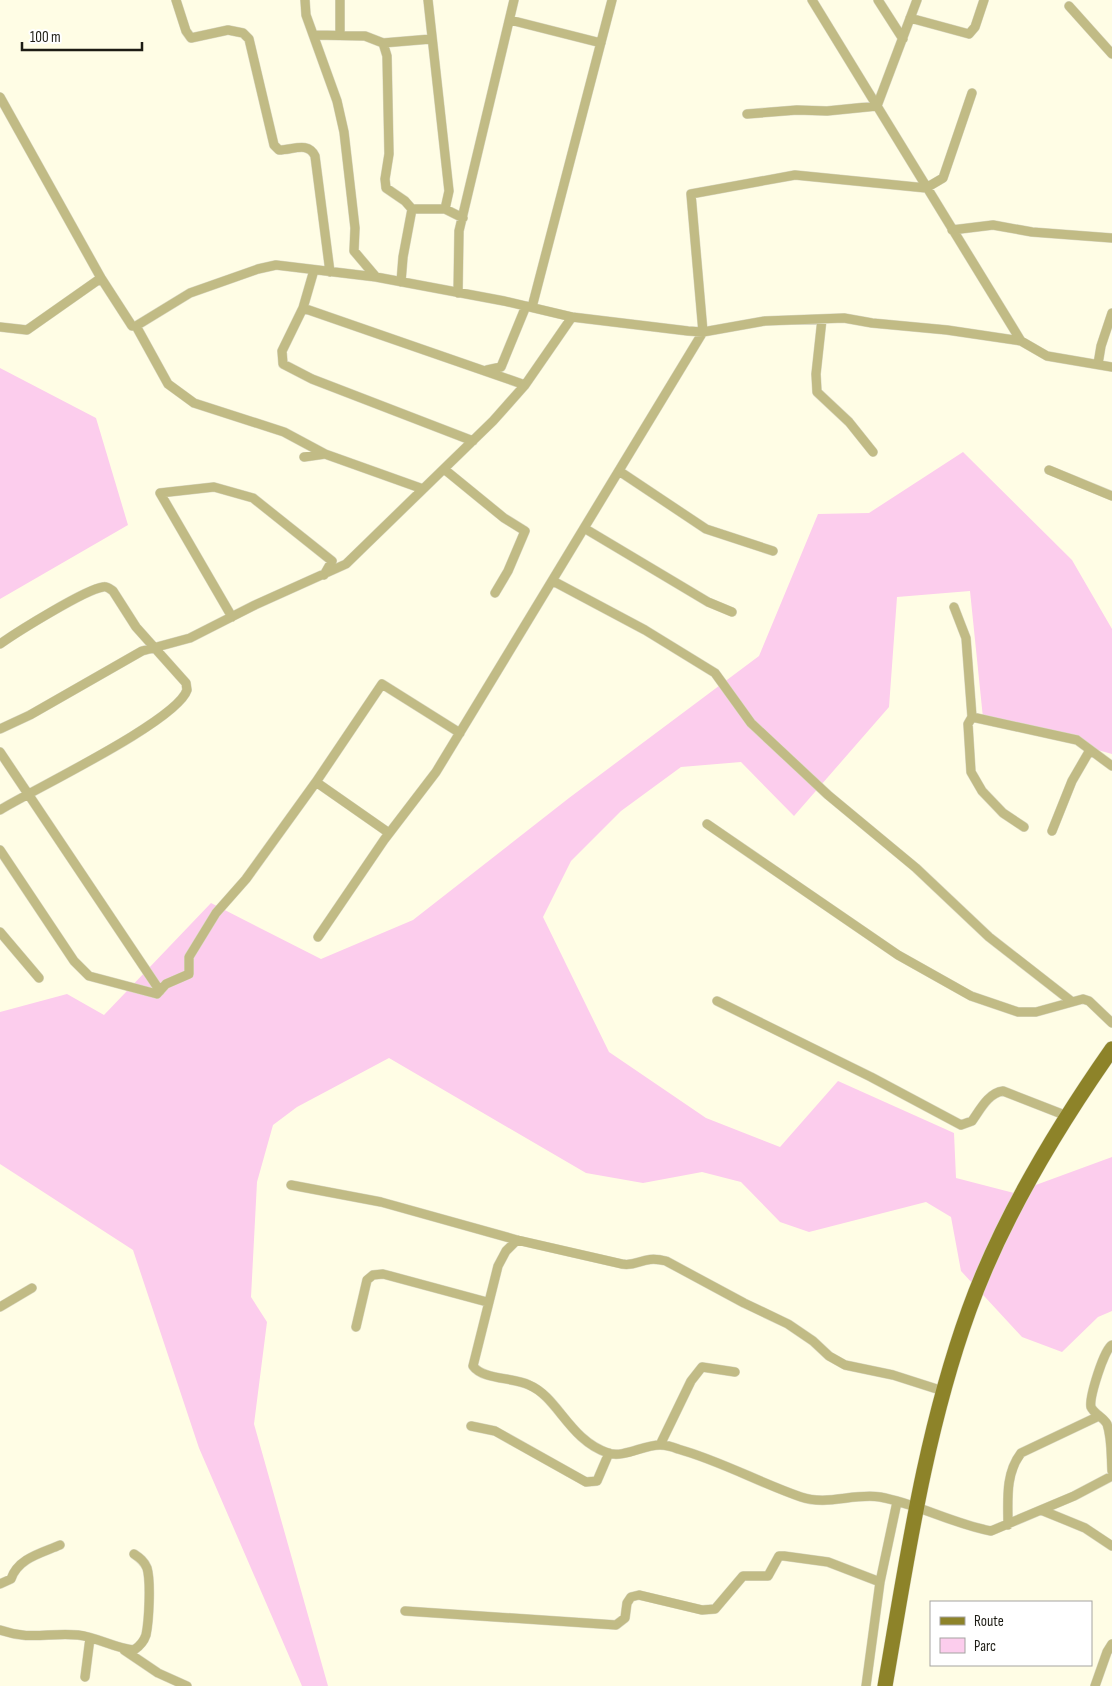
<svg xmlns="http://www.w3.org/2000/svg" width="1112" height="1686" font-family="'Sofia Sans Condensed',sans-serif">
  <style>
    .green { fill: #fccded }
    .lines { fill: none; stroke-linecap: round; stroke-linejoin: round }
    .minor-casing { stroke: #dbd9c4; stroke-width: 10 }
    .primary-casing { stroke: #dbd9c4; stroke-width: 16 }
    .minor { stroke: #c1bb85; stroke-width: 9 }
    .primary { stroke: #8d8329; stroke-width: 15 }
  </style>
  <rect width="100%" height="100%" fill="#fffde5"/>
  <!-- green -->
  <path class="green" d="M0,368l96,50 32,107 -128,74z
    M963,452l109,108 40,69v125l-129,-36 -13,-127 -73,6 -8,110 -95,109 -53,-54 -60,5 -60,44 -50,50 -28,56 66,135 97,66 74,29 58,-66 116,52 2,45 58,15 98,-36v154l-14,6 -36,35 -40,-15 -61,-66 -10,-54 -25,-15 -117,30 -29,-10 -39,-40 -39,-10 -59,11 -57,-10 -197,-115 -92,49 -24,18 -16,57 -6,115 16,25 -13,102 74,262h-26l-103,-238 -66,-198 -133,-86v-152l67,-18 37,21 107,-112 110,56 92,-39 156,-122 190,-142 59,-142 51,-1z"/>
  <g class="lines">
    <!-- minor casing -->
    <g class="minor-casing">
      <path id="minor" d="M176,0l10,31 5,7 37,-8 15,3 6,6 25,106 5,5c14,0 29,-9 36,6l15,116
        M305,0l1,15 31,86 7,31 11,96 -1,23 22,26
        M340,0v34
        M428,0l21,191 -4,18
        M878,0l25,39
        M917,0l-40,106 144,235
        M1069,6l43,48
        M910,18l59,16 6,-7 9,-27
        M510,20l91,23
        M314,35l51,1 18,7 4,13 2,98 -4,25 1,9 19,13 7,8 -9,48 -2,25
        M383,43l48,-4
        M0,97l101,181 31,48h4l54,-33 68,-24 18,-4 100,12 128,24 68,16 116,14 15,1 62,-11 79,-3 28,5 75,7 74,11 26,15 65,11
        M747,114l50,-4 30,1 50,-5 -65,-106
        M412,209h33l18,9
        M952,230l41,-5 39,7 80,6
        M314,270l-11,38 -21,43 1,13 29,15 161,62
        M458,293l1,-62 55,-231
        M532,307l80,-307
        M303,308l222,77
        M822,319l-6,55 1,18 32,30 24,30
        M136,326l32,58 26,19 90,29 41,22
        M0,327l27,3 74,-52
        M1098,364l3,-18 11,-33
        M487,370l14,-3 25,-61
        M304,457l21,-3 98,35
        M444,469l60,49 21,13 -17,40 -13,22
        M1049,470l63,26
        M619,471l87,58 67,22
        M584,528l124,74 24,10
        M553,581l92,49 70,43 36,50 77,72 88,73 73,69 82,64
        M954,607l12,31 6,79 105,23 35,26
        M232,617l-72,-124 54,-6 39,11 79,63 -8,14
        M0,644c17,-12 86,-55 103,-57 4,-1 7,2 10,4l23,36 50,56 1,7c-10,31 -153,99 -187,120
        M972,717l-4,7 3,48 11,19 21,22 21,14
        M0,729l30,-14 112,-64 48,-13 65,-33 91,-41 147,-143 32,-36 47,-68
        M0,752l160,239
        M707,824l191,131 73,41 47,16h18l47,-13 6,2 23,22
        M1052,831l20,-50 18,-31
        M389,833l-73,-51 66,-98 78,49
        M0,850l74,111 15,15 68,18 9,-10 23,-10v-17l27,-44 30,-34 70,-97
        M0,932l39,46
        M318,937l66,-97 52,-68 267,-440 -12,-138 104,-19 131,13 17,-10 29,-85
        M717,1001l154,76 90,48 11,-4c8,-11 16,-28 31,-30l64,25
        M291,1185l90,17 136,38 105,24c17,3 20,-9 44,-3l78,42 44,21 25,17 16,15 16,9 48,10 50,16
        M517,1240l-11,11 -8,15 -25,100c10,14 40,11 56,19 29,12 40,55 79,68 16,5 35,-8 52,-8 6,0 13,2 18,4 43,12 82,34 123,48 26,9 52,-4 79,0 38,7 73,27 111,34l83,-35 38,-20
        M0,1307l32,-19
        M356,1327l11,-47 6,-5 10,-1 104,28
        M1112,1345c-8,4 -23,53 -21,62 3,7 12,10 16,17 5,14 4,32 5,47
        M471,1426l24,5 91,51 11,-1 12,-28
        M660,1445l31,-64 11,-14 33,5
        M1041,1510l44,18 27,18
        M1008,1525c0,-25 -3,-51 13,-72l78,-37
        M0,1584l11,-5c7,-21 31,-26 49,-34
        M405,1611l211,14 9,-7 2,-15 4,-6 8,-2 63,15 13,-1 28,-33h25l11,-20h5l44,6 52,20
        M0,1630c31,11 49,2 78,5 19,2 38,14 56,15 6,-4 10,-9 12,-15 3,-14 5,-54 1,-67 -3,-7 -7,-10 -13,-14
        M124,1650l34,23 29,13
        M85,1677l5,-39
        M866,1686l14,-104 17,-80
        M1095,1686l12,-34 5,-8"/>
    </g>
    <!-- primary casing -->
    <g class="primary-casing">
      <path id="primary" d="M885,1686c22,-127 40,-254 84,-376 33,-92 87,-181 143,-261"/>
    </g>
    <!-- minor -->
    <use href="#minor" class="minor"/>
    <!-- primary -->
    <use href="#primary" class="primary"/>
  </g>
  <!-- legend -->
  <rect x="930" y="1601" width="162" height="65" fill="#ffffff" stroke="#a5a4a1"/>
  <rect x="940" y="1617" width="25" height="8" fill="#8d8329" stroke="#a5a4a1"/>
  <text x="974" y="1626" font-size="15" fill="#1d1c14">Route</text>
  <rect x="940" y="1638" width="25" height="15" fill="#fccded" stroke="#a5a4a1"/>
  <text x="974" y="1651" font-size="15" fill="#1d1c14">Parc</text>
  <!-- scale -->
  <path d="M22 42v8h120v-8" fill="none" stroke="#1d1c14" stroke-width="2.5"/>
  <text x="30" y="42" font-size="15" fill="#1d1c14" stroke="#ffffff" stroke-width="4" paint-order="stroke">100 m</text>
</svg>
